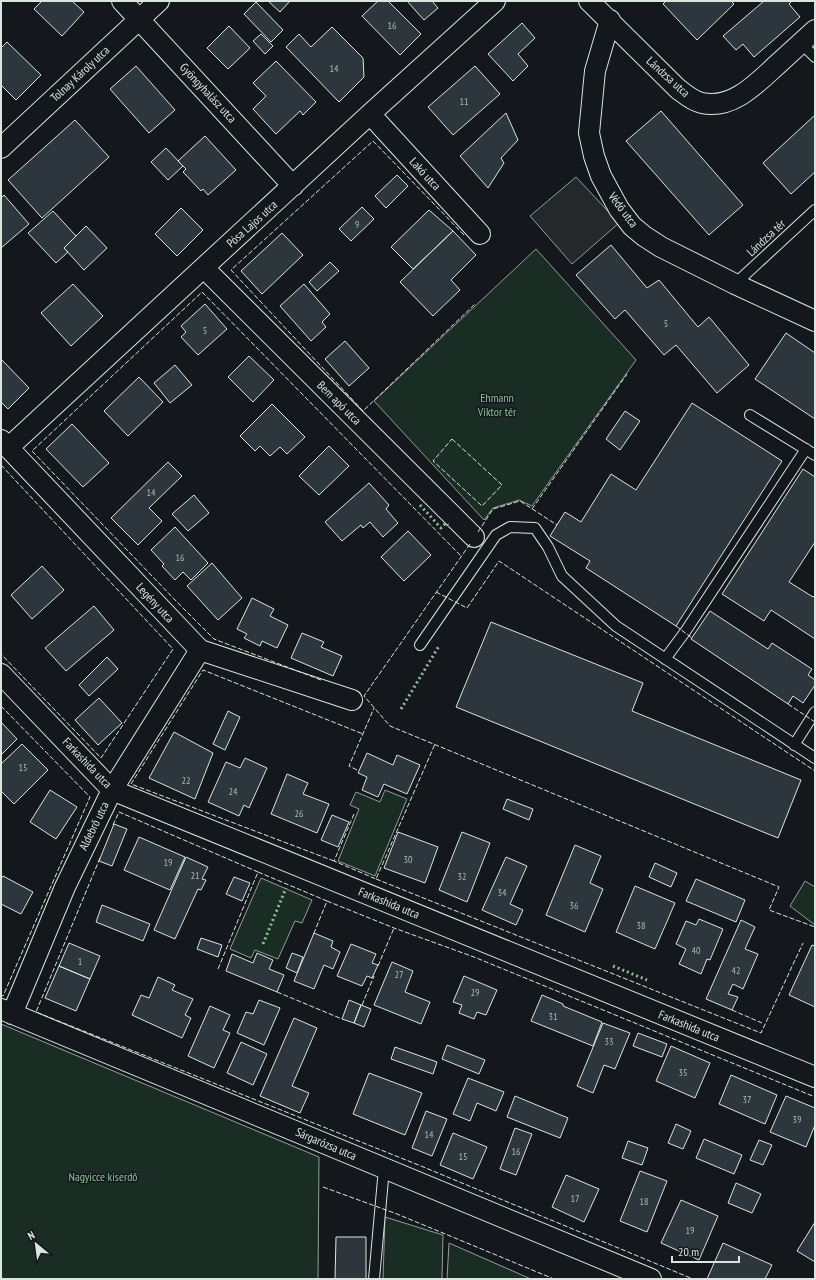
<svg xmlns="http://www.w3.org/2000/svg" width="816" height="1280" font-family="'PT Sans Narrow',sans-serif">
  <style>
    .green { fill: #1a2d24; stroke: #939e99 }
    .parking { fill: #24282b; stroke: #939e99 }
    .building { fill: #2c363c; stroke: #d8e6dc }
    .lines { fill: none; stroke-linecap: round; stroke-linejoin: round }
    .service-casing { stroke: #d8e6dc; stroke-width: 12 }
    .minor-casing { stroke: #d8e6dc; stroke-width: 22 }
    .service { stroke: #14181c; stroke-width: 10 }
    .minor { stroke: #14181c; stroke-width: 20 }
    .hedge { stroke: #8ac095; stroke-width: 3; stroke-dasharray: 2 3; stroke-linecap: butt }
    .fence { stroke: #d8e6dc; stroke-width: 1; stroke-dasharray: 5 2; stroke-linecap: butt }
    .labels { text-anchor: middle; stroke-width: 3; stroke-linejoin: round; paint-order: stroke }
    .number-label { font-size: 10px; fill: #adbab4 }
    .street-label { font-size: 12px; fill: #d8e6dc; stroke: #14181c }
    .park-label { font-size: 12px; fill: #8ac095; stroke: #14181c }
  </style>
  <rect width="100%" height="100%" fill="#14181c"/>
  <!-- green -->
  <path class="green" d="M536,249l100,111 -104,146 -13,-6 -26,8 -9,12 -110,-119z
    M385,790l22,9 -32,77 -37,-15 21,-52 -9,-4 6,-13 24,10z
    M261,878l51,22 -10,23 -7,-2 -17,38 -23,-9 -4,8 -21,-9z
    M805,881l10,6v38l-25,-19z
    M1,1024l318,133 -1,122h-317z
    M385,1217l58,18 -1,44h-59z
    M449,1243l82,36h-84z"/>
  <!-- parking -->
  <path class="parking" d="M576,177l43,46 -47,41 -42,-48z"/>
  <!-- building -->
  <path class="building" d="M42,1h30l12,11 -22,24 -28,-27z
    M268,1h22l-10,11z
    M378,1h10l33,33 -21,21 -38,-39z
    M407,1h25l6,7 -14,12z
    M666,1h65l3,3 -37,36 -34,-36z
    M764,1h28l-3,3 11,13 -46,40 -11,-13 -7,6 -13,-14z
    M256,2l27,28 -12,12 -27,-28z
    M522,23l13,15 -17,16 10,12 -15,15 -25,-27z
    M229,26l21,22 -22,21 -21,-21z
    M332,27l31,31 1,19 -25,25 -53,-55 13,-13 12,13z
    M261,34l12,12 -8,8 -12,-13z
    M7,42l34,33 -25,25 -15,-15v-37z
    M276,61l40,41 -13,13 -3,-4 -24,23 -23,-25 13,-13 -13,-13z
    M136,66l39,44 -26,23 -39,-44z
    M475,66l25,28 -47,41 -25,-28z
    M661,111l82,94 -34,30 -83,-94z
    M506,113l12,27 -17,18 3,5 -16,25 -28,-32z
    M815,115v57l-24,22 -28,-31z
    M75,120l34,37 -67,61 -34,-38z
    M205,136l31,34 -28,25 -5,-6 -2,2 -18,-19 3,-3 -8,-8z
    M166,148l17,18 -15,14 -17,-18z
    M397,175l11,11 -22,22 -11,-12z
    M4,195l25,29 -28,24v-50z
    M362,207l12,12 -23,22 -12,-12z
    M181,208l22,22 -26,26 -22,-22z
    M429,210l24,21 -40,38 -22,-22z
    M53,211l23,25 -12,12 4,4 -12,11 -28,-30z
    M86,226l21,22 -23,22 -20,-22z
    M453,231l23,24 -25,25 9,10 -27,26 -33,-34z
    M282,233l21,22 -41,39 -21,-23z
    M611,245l36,43 12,-8 39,47 11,-10 40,48 -32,28 -41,-48 -12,10 -39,-45 -10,9 -39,-44z
    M330,262l9,9 -22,20 -8,-9z
    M73,284l30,32 -32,30 -30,-33z
    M304,284l26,30 -8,8 4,5 -15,14 -31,-35z
    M205,304l22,25 -29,26 -17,-18 5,-5 -5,-6z
    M786,333l29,20v66l-60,-40z
    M345,341l24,27 -20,18 -24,-27z
    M249,356l25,24 -21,22 -25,-25z
    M1,359l28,29 -21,21 -7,-7z
    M175,365l17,20 -22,18 -16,-20z
    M139,377l24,25 -35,34 -24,-25z
    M692,403l90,58 -106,165 -90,-58 4,-7 -40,-25 15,-24 16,10 30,-48 25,16z
    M272,404l33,33 -18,17 -7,-7 -10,9 -10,-10 -5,5 -15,-15z
    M625,411l15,10 -20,29 -14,-11z
    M72,424l37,39 -26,24 -37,-38z
    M329,446l20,20 -30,29 -20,-19z
    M168,462l14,14 -33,32 13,13 -24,24 -27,-27z
    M803,469l12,8v65l-26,40 24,15 2,-2v44l-44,-29 -7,11 -42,-27z
    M369,483l20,22 -3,4 12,14 -15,14 -13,-15 -7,6 -2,-3 -19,16 -17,-19z
    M194,495l15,18 -21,18 -16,-17z
    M175,527l33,36 -17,17 -8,-8 -8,8 -13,-14 2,-2 -13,-14z
    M408,531l23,24 -27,26 -23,-24z
    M212,563l30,35 -24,22 -31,-34z
    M42,566l22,24 -32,29 -21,-24z
    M252,598l22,11 -4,7 18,9 -11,23 -15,-7 -2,5 -16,-8 3,-4 -10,-5z
    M94,606l20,24 -48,41 -21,-23z
    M710,611l58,38 4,-6 40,26 -4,6 7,5v5l-12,18 -10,-7 -5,8 -97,-65z
    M491,622l152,61 -11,28 169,69 -23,58 -322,-131z
    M302,633l22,9 -3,5 21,9 -9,20 -42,-18z
    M107,657l11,12 -29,27 -10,-11z
    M99,698l23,25 -24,22 -23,-25z
    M228,711l12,6 -15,33 -12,-6z
    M1,722l16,17 -16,16z
    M174,732l39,21 -18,46 -46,-21z
    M22,744l26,26 -34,34 -13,-13v-27z
    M367,753l26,12 4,-10 23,10 -13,29 -23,-10 -6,13 -16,-7 5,-13 -9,-4z
    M245,758l22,10 -18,40 -5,-3 -5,11 -31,-14 18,-40 14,6z
    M287,774l21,9 -5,11 26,10 -12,29 -46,-19z
    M50,790l27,17 -21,32 -26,-17z
    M507,799l26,10 -4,11 -26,-11z
    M332,815l17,7 -11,25 -17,-7z
    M114,824l13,5 -15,37 -13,-5z
    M398,832l40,15 -13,36 -41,-15z
    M462,832l28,11 -23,59 -28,-12z
    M139,837l46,20 -15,33 -46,-20z
    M575,845l26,11 -11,27 13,6 -18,43 -39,-17z
    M186,857l22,10 -6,12 4,1 -5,10 -3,-1 -23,50 -21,-9z
    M506,857l21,9 -17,38 13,6 -7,15 -34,-15z
    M655,863l22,10 -6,14 -22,-10z
    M3,876l30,16 -12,22 -20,-10v-25z
    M234,877l16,6 -8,18 -16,-7z
    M696,879l49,21 -9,22 -50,-21z
    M635,886l40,17 -20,46 -39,-17z
    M102,905l48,19 -7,17 -47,-19z
    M699,919l24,10 -13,31 -3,-1 -6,15 -22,-10 7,-15 -10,-5 10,-23 10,4z
    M741,920l14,7 -10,22 13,5 -15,35 -10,-5 -5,10 10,3 -6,13 -26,-11z
    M314,933l19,8 -2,6 9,5 -7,17 -9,-4 -10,24 -20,-8z
    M201,938l21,7 -4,12 -21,-8z
    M69,943l31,13 -10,23 -31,-13z
    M351,944l25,10 -4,9 6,2 -6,13 -5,-2 -5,10 -25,-10z
    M812,945l3,1v61l-26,-12z
    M257,953l16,7 -4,9 15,6 -7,17 -51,-21 6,-17 21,9z
    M292,953l11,4 -6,16 -11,-5z
    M392,962l21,9 -8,21 25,10 -9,22 -47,-19z
    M59,966l31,13 -14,32 -31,-13z
    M464,976l33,14 -11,25 -9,-3 -3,7 -15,-6 3,-8 -9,-3z
    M158,977l17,8 -3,5 21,9 -8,16 6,3 -9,20 -50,-23 9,-20 8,3z
    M542,995l21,9v2l39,16 -9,24 -62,-25z
    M259,1000l21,8 -16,37 -27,-12 9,-21 7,2z
    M349,1000l12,5 -7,18 -12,-4z
    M361,1005l10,4 -7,18 -10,-4z
    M210,1006l20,9 -7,15 7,3 -16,35 -26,-12z
    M294,1018l23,10 -25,58 17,7 -9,20 -40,-17z
    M603,1023l27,10 -15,36 -11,-4 -11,28 -16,-7z
    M638,1033l29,11 -5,13 -29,-11z
    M241,1042l26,12 -14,31 -26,-12z
    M447,1045l38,15 -6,14 -37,-15z
    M671,1046l39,17 -15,35 -39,-17z
    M395,1047l42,15 -4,12 -42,-15z
    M369,1073l53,20 -17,42 -52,-21z
    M731,1075l46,20 -12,29 -46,-20z
    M468,1078l36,14 -8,19 -19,-8 -7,18 -17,-7z
    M515,1096l53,22 -8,20 -53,-21z
    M786,1096l29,12v17l-9,22 -36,-15z
    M426,1111l21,8 -15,37 -20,-8z
    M676,1124l15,7 -8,18 -15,-6z
    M515,1128l17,6 -16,41 -16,-6z
    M453,1133l34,14 -14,32 -33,-14z
    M704,1139l38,16 -8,19 -38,-16z
    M759,1140l13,5 -9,20 -13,-5z
    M628,1141l20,7 -6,17 -20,-7z
    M640,1171l27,10 -20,51 -27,-11z
    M566,1175l33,14 -15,33 -32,-15z
    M736,1183l25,11 -9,19 -24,-10z
    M681,1200l37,16 -19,44 -38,-17z
    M815,1222v40l-18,-11z
    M336,1237h30v42h-31z
    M723,1243l49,22 -7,14h-58z"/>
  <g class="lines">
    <!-- service casing -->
    <g class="service-casing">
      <path id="service" d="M801,43l14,14
        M735,284l80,-74
        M750,415l65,40
        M420,645l76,-110 14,-8 25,1 13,19 14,29 54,50 199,132
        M665,659l20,-27 121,-183
        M794,745l21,-33
        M374,1279l10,-111"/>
    </g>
    <!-- minor casing -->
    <g class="minor-casing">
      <path id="minor" d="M122,1l171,185
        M589,1l89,88c7,5 14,12 24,14 31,7 56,-21 77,-40 12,-11 24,-22 36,-33
        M610,20l-15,51 -6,62 5,23 7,20 18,33 13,17 12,10 17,11 74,37 80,37
        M370,114l110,120
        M1,148l158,-147
        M204,268l270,269
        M1,440l199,210 152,50
        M8,448l362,-334 125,-113
        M1,674l111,116 703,287
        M1,1009l650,270
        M12,1014l53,-127 47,-97 88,-140"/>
    </g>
    <!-- service -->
    <use href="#service" class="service"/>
    <!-- minor -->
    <use href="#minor" class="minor"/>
    <!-- hedge -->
    <path class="hedge" d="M420,505l21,23 5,-5 2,2
      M401,709l38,-63
      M263,944l23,-56
      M613,966l34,14"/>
    <!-- fence -->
    <path class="fence" d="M464,235l-91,-94 -142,129 132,141 112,-107
      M452,439l50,46 -20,21 -49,-45z
      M1,465l172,184 -72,109 -100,-104
      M532,509l95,-135
      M478,532l15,-23 27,-8 37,24
      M470,544l-106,152 26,30 389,161 -10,23 46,17
      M436,592l31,16 32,-47 316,210
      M676,626l16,12
      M321,680l-107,-41 -37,-37 -145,-151 170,-159 259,264
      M788,704l27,18
      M1,706l89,91 -87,199 -2,-1
      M357,770l-8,-4 25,-58
      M354,814l-20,47 42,18 59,-135
      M113,825l6,-13 139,60
      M100,858l-64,154 385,154 272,113
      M334,861l-203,-77 72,-114 160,64
      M376,879l385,154 42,-90
      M327,901l67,27 80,29 341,140
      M378,966l16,-38
      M218,969l40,-97 69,29 -13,32
      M277,992l65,27
      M362,1005l12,-29
      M732,1010l30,13
      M323,1187l74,27 157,65"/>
  </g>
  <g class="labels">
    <!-- number labels -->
    <g class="number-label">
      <text x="392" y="29">16</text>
      <text x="334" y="72">14</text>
      <text x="464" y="105">11</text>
      <text x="357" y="228">9</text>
      <text x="666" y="327">5</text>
      <text x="205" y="334">5</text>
      <text x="151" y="496">14</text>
      <text x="180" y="561">16</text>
      <text x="23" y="771">15</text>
      <text x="186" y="784">22</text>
      <text x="233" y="795">24</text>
      <text x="299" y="817">26</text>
      <text x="408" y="863">30</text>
      <text x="168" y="866">19</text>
      <text x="195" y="879">21</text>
      <text x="462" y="880">32</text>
      <text x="502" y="896">34</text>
      <text x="574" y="909">36</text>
      <text x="641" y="929">38</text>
      <text x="696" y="954">40</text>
      <text x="80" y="965">1</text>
      <text x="736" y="974">42</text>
      <text x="399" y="978">27</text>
      <text x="475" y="996">29</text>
      <text x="553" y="1020">31</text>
      <text x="609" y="1045">33</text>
      <text x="683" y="1076">35</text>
      <text x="747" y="1103">37</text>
      <text x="797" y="1123">39</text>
      <text x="429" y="1138">14</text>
      <text x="516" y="1155">16</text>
      <text x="463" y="1160">15</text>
      <text x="575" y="1202">17</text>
      <text x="644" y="1205">18</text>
      <text x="690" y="1234">19</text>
    </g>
    <!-- street labels -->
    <g class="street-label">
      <text transform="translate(80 74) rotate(-43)" y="4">Tolnay Károly utca</text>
      <text transform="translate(668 77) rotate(42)" y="4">Lándzsa utca</text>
      <text transform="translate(208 93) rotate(47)" y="4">Gyöngyhalász utca</text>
      <text transform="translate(425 174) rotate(47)" y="4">Lakó utca</text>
      <text transform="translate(623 210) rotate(53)" y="4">Védő utca</text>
      <text transform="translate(252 224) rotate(-42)" y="4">Pósa Lajos utca</text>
      <text transform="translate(766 238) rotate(-43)" y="4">Lándzsa tér</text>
      <text transform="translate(339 403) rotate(45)" y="4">Bem apó utca</text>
      <text transform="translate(155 603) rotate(47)" y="4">Legény utca</text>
      <text transform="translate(87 763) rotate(46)" y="4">Farkashida utca</text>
      <text transform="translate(94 826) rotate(-64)" y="4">Aldebrő utca</text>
      <text transform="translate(389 903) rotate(22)" y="4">Farkashida utca</text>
      <text transform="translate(689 1026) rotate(22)" y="4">Farkashida utca</text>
      <text transform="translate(326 1144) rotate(23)" y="4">Sárgarózsa utca</text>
    </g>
    <!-- park labels -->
    <g class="park-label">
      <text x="497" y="402">Ehmann<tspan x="497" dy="14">Viktor tér</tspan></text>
      <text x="103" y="1181">Nagyicce kiserdő</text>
    </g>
  </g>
  <!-- border -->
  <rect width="816" height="1280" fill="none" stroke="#d8e6dc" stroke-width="4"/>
  <!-- north arrow -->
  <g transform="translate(36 1244) rotate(331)" stroke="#14181c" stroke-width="3" paint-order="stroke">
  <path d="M0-3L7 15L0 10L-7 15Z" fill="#d8e6dc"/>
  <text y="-6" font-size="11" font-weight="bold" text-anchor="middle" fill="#d8e6dc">N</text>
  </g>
  <!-- scale -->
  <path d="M672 1256v6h67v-6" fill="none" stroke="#d8e6dc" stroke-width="2"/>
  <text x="678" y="1256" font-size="12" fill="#d8e6dc" stroke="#14181c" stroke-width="3" paint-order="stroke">20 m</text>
</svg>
